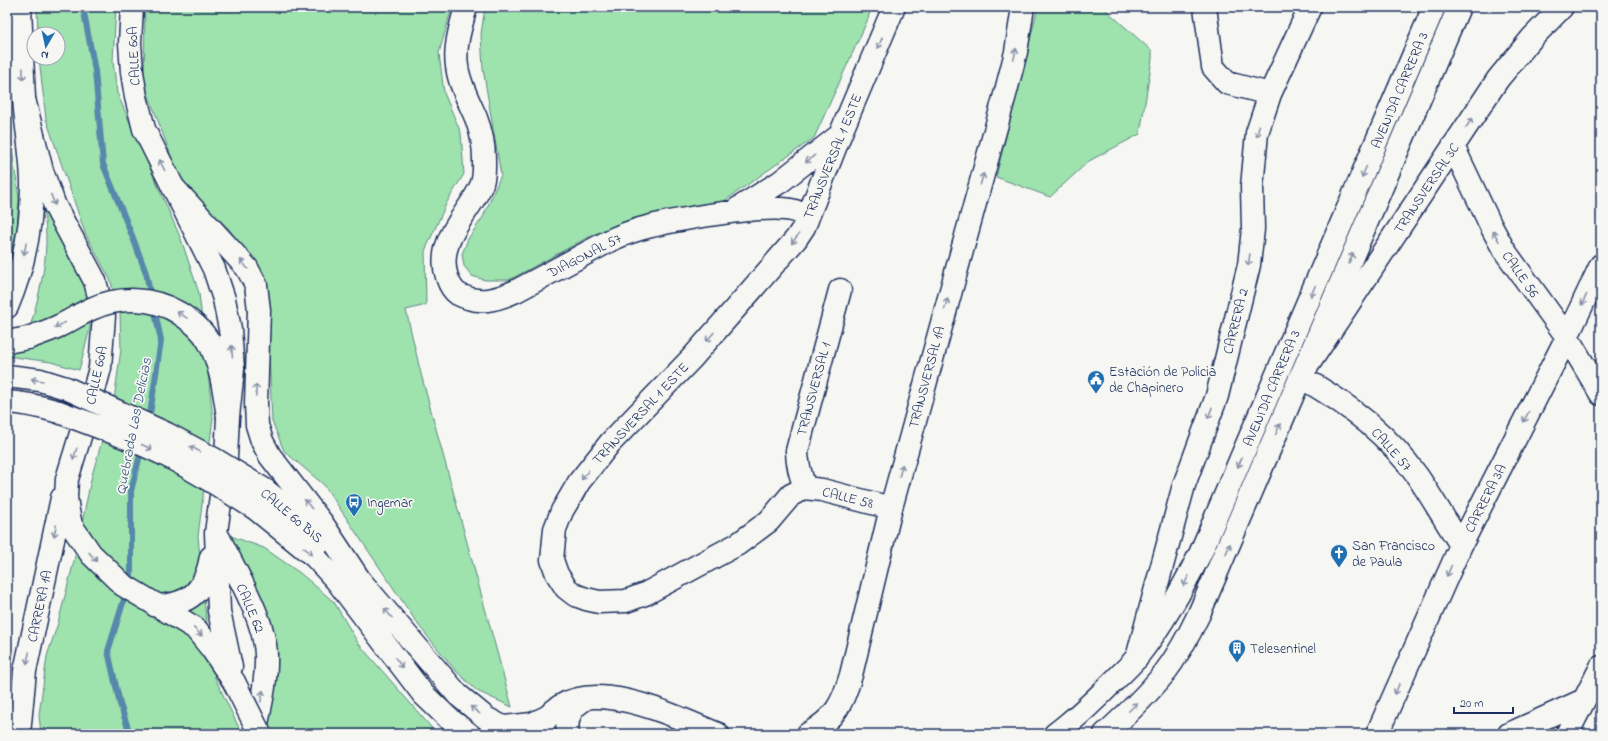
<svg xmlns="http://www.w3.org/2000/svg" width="1608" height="741" font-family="'Indie Flower',sans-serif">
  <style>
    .green { fill: #9ee2ad; stroke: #5c8886 }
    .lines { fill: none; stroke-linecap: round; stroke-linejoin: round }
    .stream { stroke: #5688ab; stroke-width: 6 }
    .minor-casing { stroke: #1b2f5e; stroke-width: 25 }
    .major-casing { stroke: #1b2f5e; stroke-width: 25 }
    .minor { stroke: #f6f6f2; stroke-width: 22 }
    .major { stroke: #f6f6f2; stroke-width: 22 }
    .minor-bridge-casing { stroke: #1b2f5e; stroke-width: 25; stroke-linecap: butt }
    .major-bridge-casing { stroke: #1b2f5e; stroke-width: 25; stroke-linecap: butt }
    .minor-bridge { stroke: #f6f6f2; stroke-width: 22 }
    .major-bridge { stroke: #f6f6f2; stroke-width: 22 }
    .oneway { stroke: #8892a8 }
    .labels { text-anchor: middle; stroke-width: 3.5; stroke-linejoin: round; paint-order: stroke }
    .street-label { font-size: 14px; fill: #1b2f5e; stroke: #f6f6f2 }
    .poi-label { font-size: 14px; fill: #1b2f5e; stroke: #f6f6f2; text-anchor: start }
    .water-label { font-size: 15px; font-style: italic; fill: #34547e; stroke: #f6f6f2 }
  </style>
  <rect width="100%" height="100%" fill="#f6f6f2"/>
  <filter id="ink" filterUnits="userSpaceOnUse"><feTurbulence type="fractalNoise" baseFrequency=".025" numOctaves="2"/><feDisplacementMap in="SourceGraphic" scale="8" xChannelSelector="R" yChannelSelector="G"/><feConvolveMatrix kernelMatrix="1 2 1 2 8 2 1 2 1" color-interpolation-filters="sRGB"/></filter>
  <g filter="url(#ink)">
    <!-- green -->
    <path class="green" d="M37,7h79l-3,54 4,32 64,146 18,54 14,125 -15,118 7,73 10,69 27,56h-201l-2,-19 8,-59 11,-33 16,-62 18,-86 22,-75 7,-51 -1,-36 -10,-34 -25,-46 -39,-114 -7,-61h19v-24h-20z
      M145,7h307l-13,46 5,40 17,40 3,41 -17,28 -22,49 1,54 -20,5 15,64 91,333 -35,-16 -22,-21 -36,-44 -95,-141 -40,-34 -12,-30 -6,-131 -13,-29 -24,-32 -48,-46 -37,-100z
      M485,7h386l-3,12 -54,119 -94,66 -126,30 -85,46h-24l-13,-4 -8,-10 -2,-12 6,-15 15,-22 18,-42 -18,-106 -2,-35z
      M1038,7h67l2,4 45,40v8l-12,75 -51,27 -39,36 -54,-20z
      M7,114l12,84 -2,30 -10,44z
      M34,177l53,108 3,32v11l-11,42 -28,-8 -44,-6v-4l16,-1c13,-45 30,-95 20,-142 -2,-11 -6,-22 -9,-32z
      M228,535l36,13 36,25 34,29 24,41 79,91h-167l-4,-7 7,-49z"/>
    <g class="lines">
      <!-- stream -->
      <path class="stream" d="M83,7l12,64 8,93 30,74 13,35 5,24
        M149,421l12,-81 -7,-32
        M130,734l-10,-30 -12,-53 23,-74v-86l11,-44"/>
      <!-- minor casing -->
      <g class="minor-casing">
        <path id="minor" d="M20,7l4,92 18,72 13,35 40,75 9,35 -4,52 -7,26 -26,85 -1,18 2,14 3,14 20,29 32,31 72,43 17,21 22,33
          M132,7l-2,36 2,29 4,25 8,32 70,140 10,30 6,30 3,40 -5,48 -2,41 -10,75 3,78 12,56
          M466,7c-5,19 -12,39 -9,59 2,18 12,35 19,52 5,13 8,27 8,41 0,9 1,18 -3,27 -13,29 -46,55 -34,91 2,6 5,13 11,17 21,11 38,6 58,-3l93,-50c10,-5 21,-9 31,-12 28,-8 131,-27 155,-18 5,2 9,5 12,9
          M1205,7l8,60 14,16 43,11
          M1453,146l38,80 13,24 63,87 34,57
          M737,209l43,-27 60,-47
          M805,488c-4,-12 -8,-23 -8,-37l43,-161
          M891,508l-69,-18 -17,-2 -14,7 -22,26 -31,23 -93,50 -19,7 -27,1 -13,-3 -11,-4 -9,-7 -9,-14 -5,-14 3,-31 7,-18 17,-29 31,-39 82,-85 104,-119 8,-12 36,-92 54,-128
          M219,538c16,33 46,81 47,117 1,26 -6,53 -11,79
          M1461,545c-15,-23 -28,-46 -43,-68 -31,-44 -72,-75 -118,-100l198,-298 34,-41 30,-31
          M156,606c35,-1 49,-16 55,-49
          M1137,658l47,-173 33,-89 32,-131 4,-36 -1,-42 5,-54 13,-39 40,-87
          M19,734l6,-63 37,-173
          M537,734c33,-72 130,-20 181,0
          M568,734c-3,-17 4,-28 19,-36
          M808,734c28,-17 34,-29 43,-59l40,-167 115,-417 10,-39 7,-45
          M1377,734l84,-189 106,-208 34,-72
          M1509,734l75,-34
          M1567,734l34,-67"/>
      </g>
      <!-- major casing -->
      <g class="major-casing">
        <path id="major" d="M173,187l74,81 9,17 3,25 -3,94 1,21 5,16 8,15 52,67 39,59
          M7,307c16,-38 25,-81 25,-122 0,-28 -6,-58 -8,-86
          M7,342l21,-4
          M209,342c12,24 15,49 19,75
          M7,376l33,4 26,8
          M7,402c18,1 35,5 52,10
          M265,490l21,17 36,34
          M256,509l59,48 22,24 86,113 25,24 21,16
          M352,571l106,124 28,23 17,9 19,7
          M504,727l28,-3 17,-8
          M1055,734c23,-17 43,-37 63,-57 6,-6 14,-13 19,-20 25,-31 45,-68 63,-103l234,-547
          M1105,734c20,-18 41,-38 58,-59 14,-18 26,-40 36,-61l260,-607"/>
      </g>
      <!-- minor -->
      <use href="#minor" class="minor"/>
      <!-- major -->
      <use href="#major" class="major"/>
      <!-- minor-bridge casing -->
      <g class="minor-bridge-casing">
        <path id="minor-bridge" d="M234,682l26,52"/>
      </g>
      <!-- major-bridge casing -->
      <g class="major-bridge-casing">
        <path id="major-bridge" d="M28,338c10,-4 21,-7 31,-12 11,-5 21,-12 32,-17 28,-13 62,-12 88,4 12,8 23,16 30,29
          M66,388l101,46 47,25 51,31
          M59,412c36,14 73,26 108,44 31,16 60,35 89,53"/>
      </g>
      <!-- minor-bridge -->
      <use href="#minor-bridge" class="minor-bridge"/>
      <!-- major-bridge -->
      <use href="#major-bridge" class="major-bridge"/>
    </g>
    <!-- one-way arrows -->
    <defs><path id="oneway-shaft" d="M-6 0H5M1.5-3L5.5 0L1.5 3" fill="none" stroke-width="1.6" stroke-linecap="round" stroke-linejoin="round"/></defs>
    <g class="oneway">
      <use href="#oneway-shaft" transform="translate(880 43) rotate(113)"/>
      <use href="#oneway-shaft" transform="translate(1015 54) rotate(-78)"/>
      <use href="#oneway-shaft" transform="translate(23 74) rotate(89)"/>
      <use href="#oneway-shaft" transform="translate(1469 123) rotate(-56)"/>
      <use href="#oneway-shaft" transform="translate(1258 131) rotate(104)"/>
      <use href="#oneway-shaft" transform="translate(810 159) rotate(141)"/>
      <use href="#oneway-shaft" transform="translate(162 165) rotate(-116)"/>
      <use href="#oneway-shaft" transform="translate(1364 172) rotate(113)"/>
      <use href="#oneway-shaft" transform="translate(982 179) rotate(-74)"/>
      <use href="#oneway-shaft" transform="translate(53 200) rotate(69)"/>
      <use href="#oneway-shaft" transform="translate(1496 236) rotate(-119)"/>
      <use href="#oneway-shaft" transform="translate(795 239) rotate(127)"/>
      <use href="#oneway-shaft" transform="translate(25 249) rotate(101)"/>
      <use href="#oneway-shaft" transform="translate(1351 258) rotate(-67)"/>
      <use href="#oneway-shaft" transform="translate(1249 260) rotate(98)"/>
      <use href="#oneway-shaft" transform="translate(244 264) rotate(-129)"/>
      <use href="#oneway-shaft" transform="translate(1313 291) rotate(113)"/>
      <use href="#oneway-shaft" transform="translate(1584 300) rotate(116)"/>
      <use href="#oneway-shaft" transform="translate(946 304) rotate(-74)"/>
      <use href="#oneway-shaft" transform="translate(182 315) rotate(-148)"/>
      <use href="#oneway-shaft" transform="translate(60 325) rotate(154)"/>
      <use href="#oneway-shaft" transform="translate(710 337) rotate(131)"/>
      <use href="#oneway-shaft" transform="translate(232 351) rotate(-94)"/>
      <use href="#oneway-shaft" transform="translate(37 380) rotate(-170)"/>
      <use href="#oneway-shaft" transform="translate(256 390) rotate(-89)"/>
      <use href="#oneway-shaft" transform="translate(1210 413) rotate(110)"/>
      <use href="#oneway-shaft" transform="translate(1526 417) rotate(117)"/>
      <use href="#oneway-shaft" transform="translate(1278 429) rotate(-67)"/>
      <use href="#oneway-shaft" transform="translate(147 447) rotate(24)"/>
      <use href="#oneway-shaft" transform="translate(195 449) rotate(-152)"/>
      <use href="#oneway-shaft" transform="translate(75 454) rotate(107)"/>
      <use href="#oneway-shaft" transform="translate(1240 462) rotate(113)"/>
      <use href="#oneway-shaft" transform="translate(901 470) rotate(-75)"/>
      <use href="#oneway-shaft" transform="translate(585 475) rotate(127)"/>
      <use href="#oneway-shaft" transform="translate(308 504) rotate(-128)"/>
      <use href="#oneway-shaft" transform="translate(55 531) rotate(103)"/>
      <use href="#oneway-shaft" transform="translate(1228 549) rotate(-67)"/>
      <use href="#oneway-shaft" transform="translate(308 551) rotate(39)"/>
      <use href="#oneway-shaft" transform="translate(93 557) rotate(50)"/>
      <use href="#oneway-shaft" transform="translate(1449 571) rotate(114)"/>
      <use href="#oneway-shaft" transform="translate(1186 581) rotate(118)"/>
      <use href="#oneway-shaft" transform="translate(388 613) rotate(-131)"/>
      <use href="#oneway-shaft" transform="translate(198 632) rotate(44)"/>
      <use href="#oneway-shaft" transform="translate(28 658) rotate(102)"/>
      <use href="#oneway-shaft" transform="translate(399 663) rotate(54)"/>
      <use href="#oneway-shaft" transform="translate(1397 689) rotate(114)"/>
      <use href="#oneway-shaft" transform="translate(262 696) rotate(-79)"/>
      <use href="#oneway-shaft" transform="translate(1133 707) rotate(-45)"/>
      <use href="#oneway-shaft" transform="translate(475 710) rotate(-142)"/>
    </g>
  </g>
  <!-- icons -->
  <defs>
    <g id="civic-pin" transform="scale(0.9)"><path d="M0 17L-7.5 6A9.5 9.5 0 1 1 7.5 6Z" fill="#1f6fb2" stroke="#f6f6f2"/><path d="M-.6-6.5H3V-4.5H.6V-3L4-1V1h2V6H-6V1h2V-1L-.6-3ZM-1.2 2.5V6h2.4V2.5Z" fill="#fff"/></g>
    <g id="bus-pin" transform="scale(0.9)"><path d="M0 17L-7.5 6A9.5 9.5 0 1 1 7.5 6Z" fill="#1f6fb2" stroke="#f6f6f2"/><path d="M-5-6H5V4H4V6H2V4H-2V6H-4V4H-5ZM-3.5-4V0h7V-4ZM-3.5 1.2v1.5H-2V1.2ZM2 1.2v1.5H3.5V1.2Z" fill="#fff"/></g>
    <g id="church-pin" transform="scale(0.9)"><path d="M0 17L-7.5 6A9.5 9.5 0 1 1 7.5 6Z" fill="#1f6fb2" stroke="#f6f6f2"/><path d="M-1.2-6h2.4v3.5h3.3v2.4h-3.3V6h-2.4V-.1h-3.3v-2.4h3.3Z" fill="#fff"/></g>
    <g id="building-pin" transform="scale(0.9)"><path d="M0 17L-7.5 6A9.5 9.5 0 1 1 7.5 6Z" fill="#1f6fb2" stroke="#f6f6f2"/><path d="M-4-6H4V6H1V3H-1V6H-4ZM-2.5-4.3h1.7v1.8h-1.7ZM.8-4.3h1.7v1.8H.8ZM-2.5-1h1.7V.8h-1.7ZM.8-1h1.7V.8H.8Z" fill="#fff"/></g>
  </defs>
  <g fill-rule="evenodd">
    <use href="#civic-pin" x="1096" y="379"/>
    <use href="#bus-pin" x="354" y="502"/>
    <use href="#church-pin" x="1339" y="553"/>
    <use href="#building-pin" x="1237" y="648"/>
  </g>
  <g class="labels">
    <!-- street labels -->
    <g class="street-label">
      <text transform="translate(133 56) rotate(-93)" y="5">CALLE 60A</text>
      <text transform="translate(1399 90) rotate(-67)" y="5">AVENIDA CARRERA 3</text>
      <text transform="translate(832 156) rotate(-68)" y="5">TRANSVERSAL 1 ESTE</text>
      <text transform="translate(1426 188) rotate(-56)" y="5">TRANSVERSAL 3C</text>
      <text transform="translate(584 255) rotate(-27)" y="5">DIAGONAL 57</text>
      <text transform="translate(1521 274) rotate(55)" y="5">CALLE 56</text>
      <text transform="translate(1235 321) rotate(-76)" y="5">CARRERA 2</text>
      <text transform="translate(96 375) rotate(-78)" y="5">CALLE 60A</text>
      <text transform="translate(926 377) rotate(-75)" y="5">TRANSVERSAL 1A</text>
      <text transform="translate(1271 388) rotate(-67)" y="5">AVENIDA CARRERA 3</text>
      <text transform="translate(813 389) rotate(-75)" y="5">TRANSVERSAL 1</text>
      <text transform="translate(640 413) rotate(-47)" y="5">TRANSVERSAL 1 ESTE</text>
      <text transform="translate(1392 449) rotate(48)" y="5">CALLE 57</text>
      <text transform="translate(848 497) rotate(14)" y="5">CALLE 58</text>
      <text transform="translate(1485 498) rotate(-63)" y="5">CARRERA 3A</text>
      <text transform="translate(292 515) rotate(40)" y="5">CALLE 60 BIS</text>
      <text transform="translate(39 606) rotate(-78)" y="5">CARRERA 1A</text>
      <text transform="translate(251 608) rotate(67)" y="5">CALLE 62</text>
    </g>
    <!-- poi labels -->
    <g class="poi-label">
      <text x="1109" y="376">Estación de Policia<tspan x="1109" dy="16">de Chapinero</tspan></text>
      <text x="367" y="507">Ingemar</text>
      <text x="1352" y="550">San Francisco<tspan x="1352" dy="16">de Paula</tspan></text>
      <text x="1250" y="653">Telesentinel</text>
    </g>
    <!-- water labels -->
    <g class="water-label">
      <text transform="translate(133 426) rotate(-79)" y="5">Quebrada Las Delicias</text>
    </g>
  </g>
  <!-- margin -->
  <rect width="1608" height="741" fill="none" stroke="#f6f6f2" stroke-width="24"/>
  <rect x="12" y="12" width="1584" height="717" fill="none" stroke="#1b2f5e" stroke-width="1.5" filter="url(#ink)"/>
  <!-- north arrow -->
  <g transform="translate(46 46) rotate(189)"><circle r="19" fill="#f6f6f2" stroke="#9ea6b7"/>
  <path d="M0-3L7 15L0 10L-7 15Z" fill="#1f6fb2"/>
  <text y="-6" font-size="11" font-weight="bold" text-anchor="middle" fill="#1b2f5e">N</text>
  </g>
  <!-- scale -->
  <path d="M1454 707v6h59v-6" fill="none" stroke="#1b2f5e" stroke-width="2"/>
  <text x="1460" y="707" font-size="12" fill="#1b2f5e" stroke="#f6f6f2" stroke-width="3" paint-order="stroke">20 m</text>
</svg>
